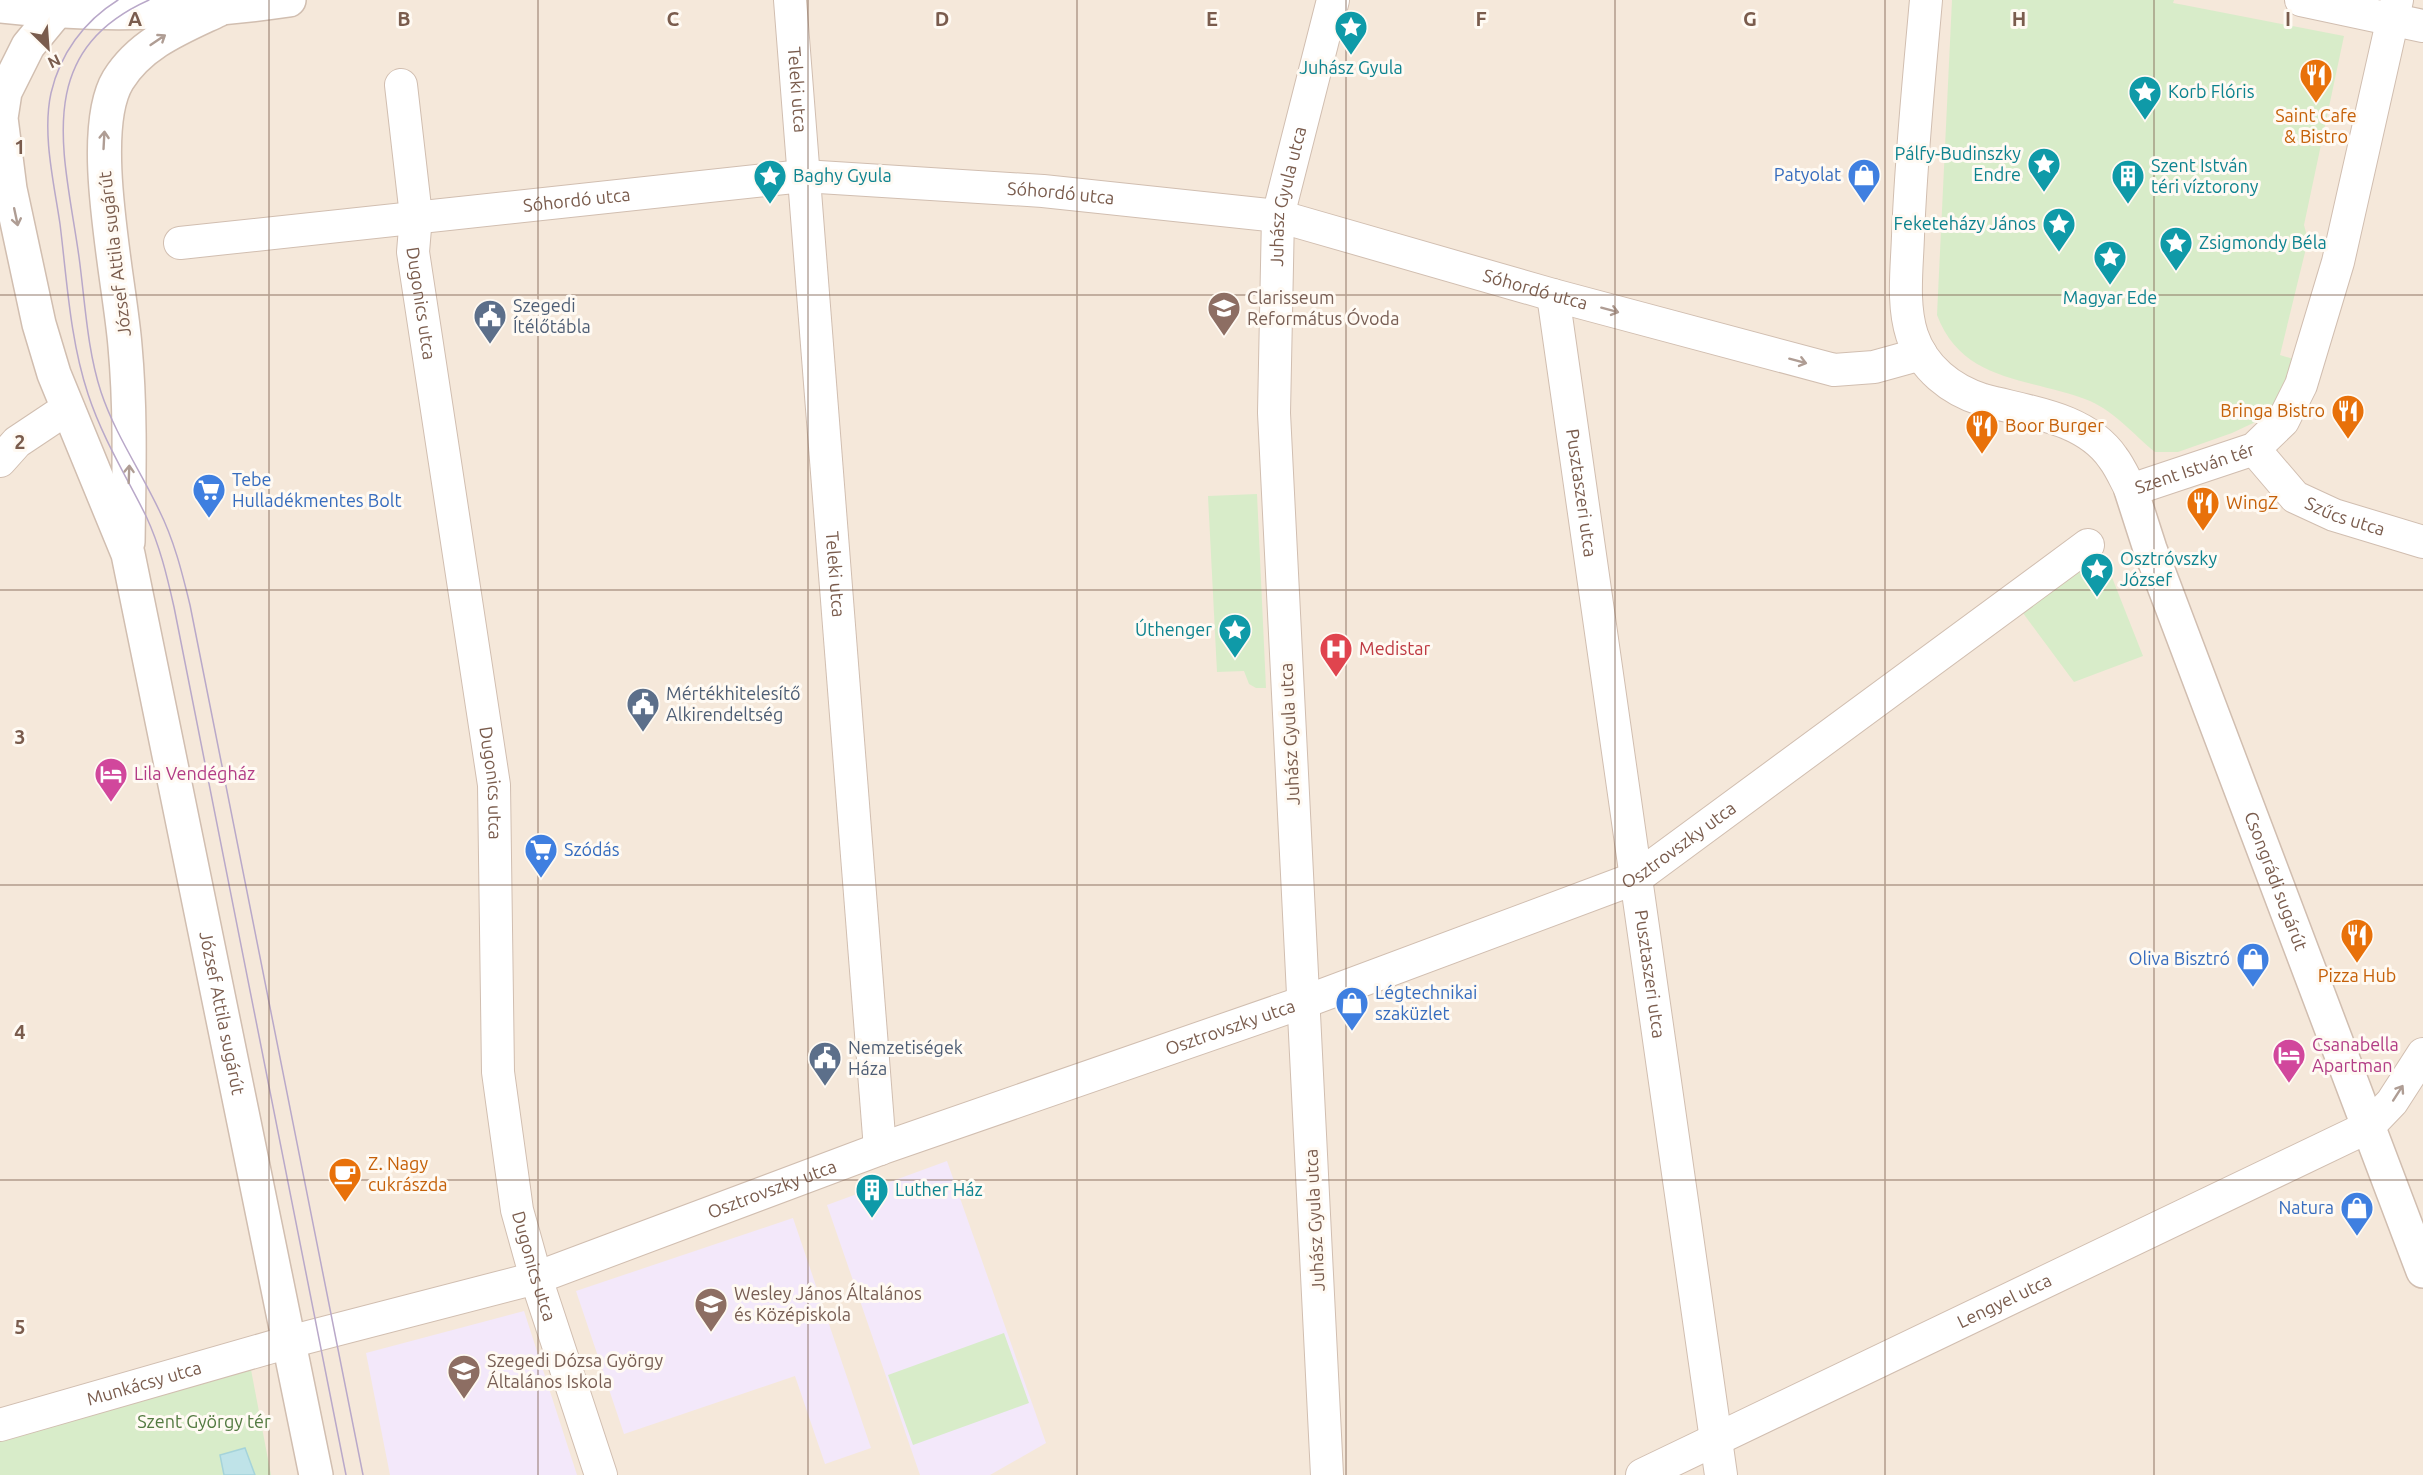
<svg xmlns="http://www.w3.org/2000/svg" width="2423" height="1475" font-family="Ubuntu,sans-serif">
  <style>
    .residential { fill: #f5e8da }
    .education { fill: #f3e8fa }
    .green { fill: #d8ecc9 }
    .water { fill: #bfe3e8; stroke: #a5d3da; stroke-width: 1.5 }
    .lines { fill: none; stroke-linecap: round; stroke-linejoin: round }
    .minor-casing { stroke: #d1beb0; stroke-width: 34 }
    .tertiary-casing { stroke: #d1beb0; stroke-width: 36 }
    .minor { stroke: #fff; stroke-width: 32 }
    .tertiary { stroke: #fff; stroke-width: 33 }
    .tram { stroke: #b9a8c9; stroke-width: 1.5 }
    .oneway { stroke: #af9d94 }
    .grid { fill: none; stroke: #7a5c4d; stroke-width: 1.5; stroke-opacity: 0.55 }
    .labels { text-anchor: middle; stroke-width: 6; stroke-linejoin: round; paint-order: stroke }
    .culture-label { font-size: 18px; fill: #0d838f; stroke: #fffaf3; text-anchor: start }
    .street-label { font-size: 18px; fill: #7a5c4d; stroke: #fffaf3 }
    .food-label { font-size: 18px; fill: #c56008; stroke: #fffaf3; text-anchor: start }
    .shop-label { font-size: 18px; fill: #366cbe; stroke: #fffaf3; text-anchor: end }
    .education-label { font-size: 18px; fill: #785e54; stroke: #fffaf3; text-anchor: start }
    .service-label { font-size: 18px; fill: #4e5e75; stroke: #fffaf3; text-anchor: start }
    .health-label { font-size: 18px; fill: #be3a42; stroke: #fffaf3; text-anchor: start }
    .hotel-label { font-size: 18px; fill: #b23c85; stroke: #fffaf3; text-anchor: start }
    .park-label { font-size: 18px; fill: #537a41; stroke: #fffaf3 }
    .grid-label { font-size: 20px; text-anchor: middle; font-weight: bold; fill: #7a5c4d; stroke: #fffaf3; stroke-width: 6; stroke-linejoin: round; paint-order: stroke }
  </style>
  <rect width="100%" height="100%" fill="#fdf6ec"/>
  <!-- residential -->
  <path class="residential" d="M0,0h2423v1475h-2423z"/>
  <!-- education -->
  <path class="education" d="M947,1161l99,282 -56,32h-70l-93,-270z
    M793,1218l78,230 -46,16 -30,-88 -171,58 -48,-143z
    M524,1311l53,164h-187l-24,-122z"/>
  <!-- green -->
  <path class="green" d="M1952,0h222l-1,3 11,2 160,31 -40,189 4,15 -28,115 20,6 -11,28 -23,28 -34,16 -54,19h-23c-21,-17 -40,-40 -65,-51 -59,-24 -127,-17 -153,-86z
    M1257,494l9,194h-10l-7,-4 -5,-13 -27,1 -9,-176z
    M2102,552l41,104 -69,26 -54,-73z
    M1004,1333l25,70 -116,42 -25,-70z
    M248,1354l23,121h-271v-50z"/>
  <!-- water -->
  <path class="water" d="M245,1448l10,27h-31l-4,-20z"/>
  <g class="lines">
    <!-- minor casing -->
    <g class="minor-casing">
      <g id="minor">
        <path id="s1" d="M790,0l90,1149"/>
        <path id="s2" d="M1926,0c-7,79 -15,157 -18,236 -1,32 -6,68 4,99 11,33 39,55 71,65 44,12 102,17 130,58 7,9 12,21 18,32l123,-41 29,-28 18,-36 37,-123 59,-262"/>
        <path d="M2301,0l122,26"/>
        <path id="s3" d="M401,85l15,131 -3,36 81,533 4,287 19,138 19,68 65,197"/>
        <path id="s4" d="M180,243l623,-67 240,15 235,25 275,79 281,75 40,-3 47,-13"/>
        <path id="s5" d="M1553,295l168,1180"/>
        <path id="s6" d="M2254,449l41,48 39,18 89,27"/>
        <path d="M0,461l17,-19 51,-34"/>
        <path id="s7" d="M0,1425l289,-83 247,-64 344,-129 424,-147 332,-124 452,-333"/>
        <path id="s8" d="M1327,1475l-53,-1062 4,-197 55,-216"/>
        <path id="s9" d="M1642,1475l726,-348 24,-25 31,-48"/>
      </g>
    </g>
    <!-- tertiary casing -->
    <g class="tertiary-casing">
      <g id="tertiary">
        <path id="s10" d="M71,0l-15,12 -28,34 -23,46 -4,26 9,71 29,135 15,50 74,180 188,921"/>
        <path d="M0,6c96,11 193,8 289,-6"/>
        <path id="s11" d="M2131,490l19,59 273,722"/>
        <path d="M128,542c1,-66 3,-131 -3,-196 -5,-65 -39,-213 -7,-266 23,-37 62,-52 100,-70"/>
      </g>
    </g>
    <!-- minor -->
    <use href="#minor" class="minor"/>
    <!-- tertiary -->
    <use href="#tertiary" class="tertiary"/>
    <!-- tram -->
    <path class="tram" d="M118,0c-34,21 -58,54 -67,93 -9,41 3,90 9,131 7,56 10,116 28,170 14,43 38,82 58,122 14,30 21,60 28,91l172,868
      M149,0c-119,53 -84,156 -70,257 6,44 8,92 22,135 14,42 39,78 58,118 15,30 23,62 31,95l173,870"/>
  </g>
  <!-- one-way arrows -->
  <defs><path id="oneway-shaft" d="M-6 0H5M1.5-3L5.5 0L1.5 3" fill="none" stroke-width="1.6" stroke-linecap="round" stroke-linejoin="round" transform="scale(1.5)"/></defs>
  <g class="oneway">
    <use href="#oneway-shaft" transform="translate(158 40) rotate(-34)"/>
    <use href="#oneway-shaft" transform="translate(104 140) rotate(-87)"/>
    <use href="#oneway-shaft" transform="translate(16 217) rotate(78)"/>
    <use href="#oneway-shaft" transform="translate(1610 310) rotate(15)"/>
    <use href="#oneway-shaft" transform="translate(1798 361) rotate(15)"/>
    <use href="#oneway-shaft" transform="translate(129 474) rotate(-88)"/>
    <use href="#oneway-shaft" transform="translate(2398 1093) rotate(-57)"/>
  </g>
  <!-- grid -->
  <path class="grid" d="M269,0v1475M538,0v1475M808,0v1475M1077,0v1475M1346,0v1475M1615,0v1475M1885,0v1475M2154,0v1475M0,295h2423M0,590h2423M0,885h2423M0,1180h2423"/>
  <!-- icons -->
  <defs>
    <g id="sight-pin" transform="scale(1.725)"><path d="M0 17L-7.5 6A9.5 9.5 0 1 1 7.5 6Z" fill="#0f9aa8" stroke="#fffaf3"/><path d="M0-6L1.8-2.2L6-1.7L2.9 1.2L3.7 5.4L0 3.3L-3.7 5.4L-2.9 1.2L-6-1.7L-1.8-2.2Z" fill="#fff"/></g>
    <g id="restaurant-pin" transform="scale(1.725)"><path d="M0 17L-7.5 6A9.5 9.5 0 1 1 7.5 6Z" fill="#e8710a" stroke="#fffaf3"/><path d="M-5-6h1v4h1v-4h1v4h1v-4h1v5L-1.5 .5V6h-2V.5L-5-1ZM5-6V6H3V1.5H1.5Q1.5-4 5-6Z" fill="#fff"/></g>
    <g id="shop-pin" transform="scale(1.725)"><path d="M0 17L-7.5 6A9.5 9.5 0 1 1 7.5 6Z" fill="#3f7fe0" stroke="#fffaf3"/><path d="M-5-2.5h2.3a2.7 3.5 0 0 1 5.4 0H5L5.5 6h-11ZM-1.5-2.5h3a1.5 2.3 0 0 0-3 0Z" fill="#fff"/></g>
    <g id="building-pin" transform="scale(1.725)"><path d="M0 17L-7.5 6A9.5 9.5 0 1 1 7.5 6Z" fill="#0f9aa8" stroke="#fffaf3"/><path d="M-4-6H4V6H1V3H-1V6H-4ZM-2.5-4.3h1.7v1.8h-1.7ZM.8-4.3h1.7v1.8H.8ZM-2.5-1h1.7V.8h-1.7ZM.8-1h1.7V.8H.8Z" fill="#fff"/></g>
    <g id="school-pin" transform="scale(1.725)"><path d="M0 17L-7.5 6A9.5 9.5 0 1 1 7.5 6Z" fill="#8d6e63" stroke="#fffaf3"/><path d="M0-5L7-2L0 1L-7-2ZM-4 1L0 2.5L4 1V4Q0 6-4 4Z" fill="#fff"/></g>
    <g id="civic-pin" transform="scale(1.725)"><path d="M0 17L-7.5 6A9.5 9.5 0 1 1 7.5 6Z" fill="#5c6f8a" stroke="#fffaf3"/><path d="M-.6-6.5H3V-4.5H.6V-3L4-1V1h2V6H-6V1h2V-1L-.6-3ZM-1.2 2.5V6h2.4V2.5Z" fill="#fff"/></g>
    <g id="supermarket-pin" transform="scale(1.725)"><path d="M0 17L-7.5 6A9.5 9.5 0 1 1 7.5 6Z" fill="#3f7fe0" stroke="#fffaf3"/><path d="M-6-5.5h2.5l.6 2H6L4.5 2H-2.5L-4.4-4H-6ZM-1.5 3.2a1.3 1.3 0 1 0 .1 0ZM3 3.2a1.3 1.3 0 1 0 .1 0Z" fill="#fff"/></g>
    <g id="hospital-pin" transform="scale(1.725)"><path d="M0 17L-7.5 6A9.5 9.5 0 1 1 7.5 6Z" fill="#e0444e" stroke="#fffaf3"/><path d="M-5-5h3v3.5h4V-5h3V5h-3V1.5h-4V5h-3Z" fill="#fff"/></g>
    <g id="hotel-pin" transform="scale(1.725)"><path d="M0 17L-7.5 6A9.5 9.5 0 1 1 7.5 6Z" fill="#d1479c" stroke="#fffaf3"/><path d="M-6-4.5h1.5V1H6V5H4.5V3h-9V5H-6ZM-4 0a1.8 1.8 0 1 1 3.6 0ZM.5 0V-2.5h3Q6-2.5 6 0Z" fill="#fff"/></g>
    <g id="cafe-pin" transform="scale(1.725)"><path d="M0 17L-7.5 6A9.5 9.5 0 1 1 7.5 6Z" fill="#e8710a" stroke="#fffaf3"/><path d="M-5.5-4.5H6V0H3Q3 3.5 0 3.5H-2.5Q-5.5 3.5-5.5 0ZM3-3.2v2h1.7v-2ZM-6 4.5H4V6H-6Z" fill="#fff"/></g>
  </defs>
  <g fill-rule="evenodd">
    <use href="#sight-pin" x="1351" y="27"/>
    <use href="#restaurant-pin" x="2316" y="75"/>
    <use href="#sight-pin" x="2145" y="92"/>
    <use href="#sight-pin" x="2044" y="164"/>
    <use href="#shop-pin" x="1864" y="175"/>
    <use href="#sight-pin" x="770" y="176"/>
    <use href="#building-pin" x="2128" y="176"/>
    <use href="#sight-pin" x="2059" y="224"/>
    <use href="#sight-pin" x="2176" y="243"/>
    <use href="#sight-pin" x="2110" y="257"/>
    <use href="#school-pin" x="1224" y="308"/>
    <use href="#civic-pin" x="490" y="316"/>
    <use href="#restaurant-pin" x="2348" y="411"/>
    <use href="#restaurant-pin" x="1982" y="426"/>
    <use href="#supermarket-pin" x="209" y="490"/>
    <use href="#restaurant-pin" x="2203" y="503"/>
    <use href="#sight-pin" x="2097" y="569"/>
    <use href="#sight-pin" x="1235" y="630"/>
    <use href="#hospital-pin" x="1336" y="649"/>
    <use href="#civic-pin" x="643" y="704"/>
    <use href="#hotel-pin" x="111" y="774"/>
    <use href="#supermarket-pin" x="541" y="850"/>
    <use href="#restaurant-pin" x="2357" y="935"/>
    <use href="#shop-pin" x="2253" y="959"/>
    <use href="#shop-pin" x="1352" y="1003"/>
    <use href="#hotel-pin" x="2289" y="1055"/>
    <use href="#civic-pin" x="825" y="1058"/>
    <use href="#cafe-pin" x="345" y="1174"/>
    <use href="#building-pin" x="872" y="1190"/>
    <use href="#shop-pin" x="2357" y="1208"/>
    <use href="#school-pin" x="711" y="1304"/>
    <use href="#school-pin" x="464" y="1371"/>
  </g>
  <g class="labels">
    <!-- culture labels -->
    <g class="culture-label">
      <text x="1351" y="74" text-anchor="middle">Juhász Gyula</text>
      <text x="2168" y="98">Korb Flóris</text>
      <text x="2021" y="160" text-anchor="end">Pálfy-Budinszky<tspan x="2021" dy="21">Endre</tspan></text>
      <text x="2151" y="172">Szent István<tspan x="2151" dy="21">téri víztorony</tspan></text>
      <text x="793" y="182">Baghy Gyula</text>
      <text x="2036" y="230" text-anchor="end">Feketeházy János</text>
      <text x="2199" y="249">Zsigmondy Béla</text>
      <text x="2110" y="304" text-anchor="middle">Magyar Ede</text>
      <text x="2120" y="565">Osztróvszky<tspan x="2120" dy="21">József</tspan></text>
      <text x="1212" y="636" text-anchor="end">Úthenger</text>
      <text x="895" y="1196">Luther Ház</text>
    </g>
    <!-- street labels -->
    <g class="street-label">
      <text dy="6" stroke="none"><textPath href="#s1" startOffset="90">Teleki utca</textPath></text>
      <text dy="6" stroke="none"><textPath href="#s4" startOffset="885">Sóhordó utca</textPath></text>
      <text dy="6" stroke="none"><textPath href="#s8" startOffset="1281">Juhász Gyula utca</textPath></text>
      <text dy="6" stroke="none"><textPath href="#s4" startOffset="399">Sóhordó utca</textPath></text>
      <text transform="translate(115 254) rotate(-97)" y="6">József Attila sugárút</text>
      <text dy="6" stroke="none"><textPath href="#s4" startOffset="1371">Sóhordó utca</textPath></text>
      <text dy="6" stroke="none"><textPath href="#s3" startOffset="220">Dugonics utca</textPath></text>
      <text dy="6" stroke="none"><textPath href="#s2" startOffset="686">Szent István tér</textPath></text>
      <text dy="6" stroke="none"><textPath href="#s5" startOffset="200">Pusztaszeri utca</textPath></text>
      <text dy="6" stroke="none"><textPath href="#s6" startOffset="117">Szűcs utca</textPath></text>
      <text dy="6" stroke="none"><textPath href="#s1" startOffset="576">Teleki utca</textPath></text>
      <text transform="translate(1290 734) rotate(-93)" y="6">Juhász Gyula utca</text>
      <text dy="6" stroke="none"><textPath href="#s3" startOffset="705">Dugonics utca</textPath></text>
      <text dy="6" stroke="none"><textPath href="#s7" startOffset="1780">Osztrovszky utca</textPath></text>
      <text dy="6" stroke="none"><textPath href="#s11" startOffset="417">Csongrádi sugárút</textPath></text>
      <text dy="6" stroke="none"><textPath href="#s5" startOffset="686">Pusztaszeri utca</textPath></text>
      <text dy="6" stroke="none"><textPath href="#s10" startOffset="1066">József Attila sugárút</textPath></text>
      <text dy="6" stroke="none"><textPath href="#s7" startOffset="1294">Osztrovszky utca</textPath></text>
      <text dy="6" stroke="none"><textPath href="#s7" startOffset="808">Osztrovszky utca</textPath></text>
      <text transform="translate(1315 1220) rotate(-93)" y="6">Juhász Gyula utca</text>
      <text dy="6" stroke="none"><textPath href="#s3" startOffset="1192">Dugonics utca</textPath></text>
      <text dy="6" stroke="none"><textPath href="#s9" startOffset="402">Lengyel utca</textPath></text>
      <text dy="6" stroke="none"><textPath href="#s7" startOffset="150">Munkácsy utca</textPath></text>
    </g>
    <!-- food labels -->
    <g class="food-label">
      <text x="2316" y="122" text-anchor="middle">Saint Cafe<tspan x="2316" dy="21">&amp; Bistro</tspan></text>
      <text x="2325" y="417" text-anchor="end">Bringa Bistro</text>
      <text x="2005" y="432">Boor Burger</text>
      <text x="2226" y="509">WingZ</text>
      <text x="2357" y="982" text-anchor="middle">Pizza Hub</text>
      <text x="368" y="1170">Z. Nagy<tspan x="368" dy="21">cukrászda</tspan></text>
    </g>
    <!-- shop labels -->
    <g class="shop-label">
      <text x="1841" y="181">Patyolat</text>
      <text x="232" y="486" text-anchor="start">Tebe<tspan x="232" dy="21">Hulladékmentes Bolt</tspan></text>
      <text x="564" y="856" text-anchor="start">Szódás</text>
      <text x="2230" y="965">Oliva Bisztró</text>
      <text x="1375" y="999" text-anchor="start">Légtechnikai<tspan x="1375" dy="21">szaküzlet</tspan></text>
      <text x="2334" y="1214">Natura</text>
    </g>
    <!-- education labels -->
    <g class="education-label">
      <text x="1247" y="304">Clarisseum<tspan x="1247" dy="21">Református Óvoda</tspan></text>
      <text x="734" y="1300">Wesley János Általános<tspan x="734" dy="21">és Középiskola</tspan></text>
      <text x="487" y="1367">Szegedi Dózsa György<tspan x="487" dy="21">Általános Iskola</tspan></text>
    </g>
    <!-- service labels -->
    <g class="service-label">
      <text x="513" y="312">Szegedi<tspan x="513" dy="21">Ítélőtábla</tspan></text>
      <text x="666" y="700">Mértékhitelesítő<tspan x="666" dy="21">Alkirendeltség</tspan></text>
      <text x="848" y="1054">Nemzetiségek<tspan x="848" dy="21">Háza</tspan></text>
    </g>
    <!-- health labels -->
    <g class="health-label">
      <text x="1359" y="655">Medistar</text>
    </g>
    <!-- hotel labels -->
    <g class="hotel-label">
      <text x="134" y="780">Lila Vendégház</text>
      <text x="2312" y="1051">Csanabella<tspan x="2312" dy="21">Apartman</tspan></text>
    </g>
    <!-- park labels -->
    <g class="park-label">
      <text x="204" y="1428">Szent György tér</text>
    </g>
  </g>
  <g class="grid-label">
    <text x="135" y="26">A</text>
    <text x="404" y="26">B</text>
    <text x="673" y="26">C</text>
    <text x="942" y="26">D</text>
    <text x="1212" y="26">E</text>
    <text x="1481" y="26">F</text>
    <text x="1750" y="26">G</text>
    <text x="2019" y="26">H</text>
    <text x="2288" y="26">I</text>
    <text x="20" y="154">1</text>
    <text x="20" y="449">2</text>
    <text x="20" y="744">3</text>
    <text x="20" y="1039">4</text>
    <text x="20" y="1334">5</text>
  </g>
  <!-- north arrow -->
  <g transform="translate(48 48) rotate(155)" stroke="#fffaf3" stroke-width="4.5" paint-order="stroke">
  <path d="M0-4.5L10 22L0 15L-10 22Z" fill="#7a5c4d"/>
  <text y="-9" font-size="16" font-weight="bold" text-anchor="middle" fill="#7a5c4d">N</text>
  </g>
</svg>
